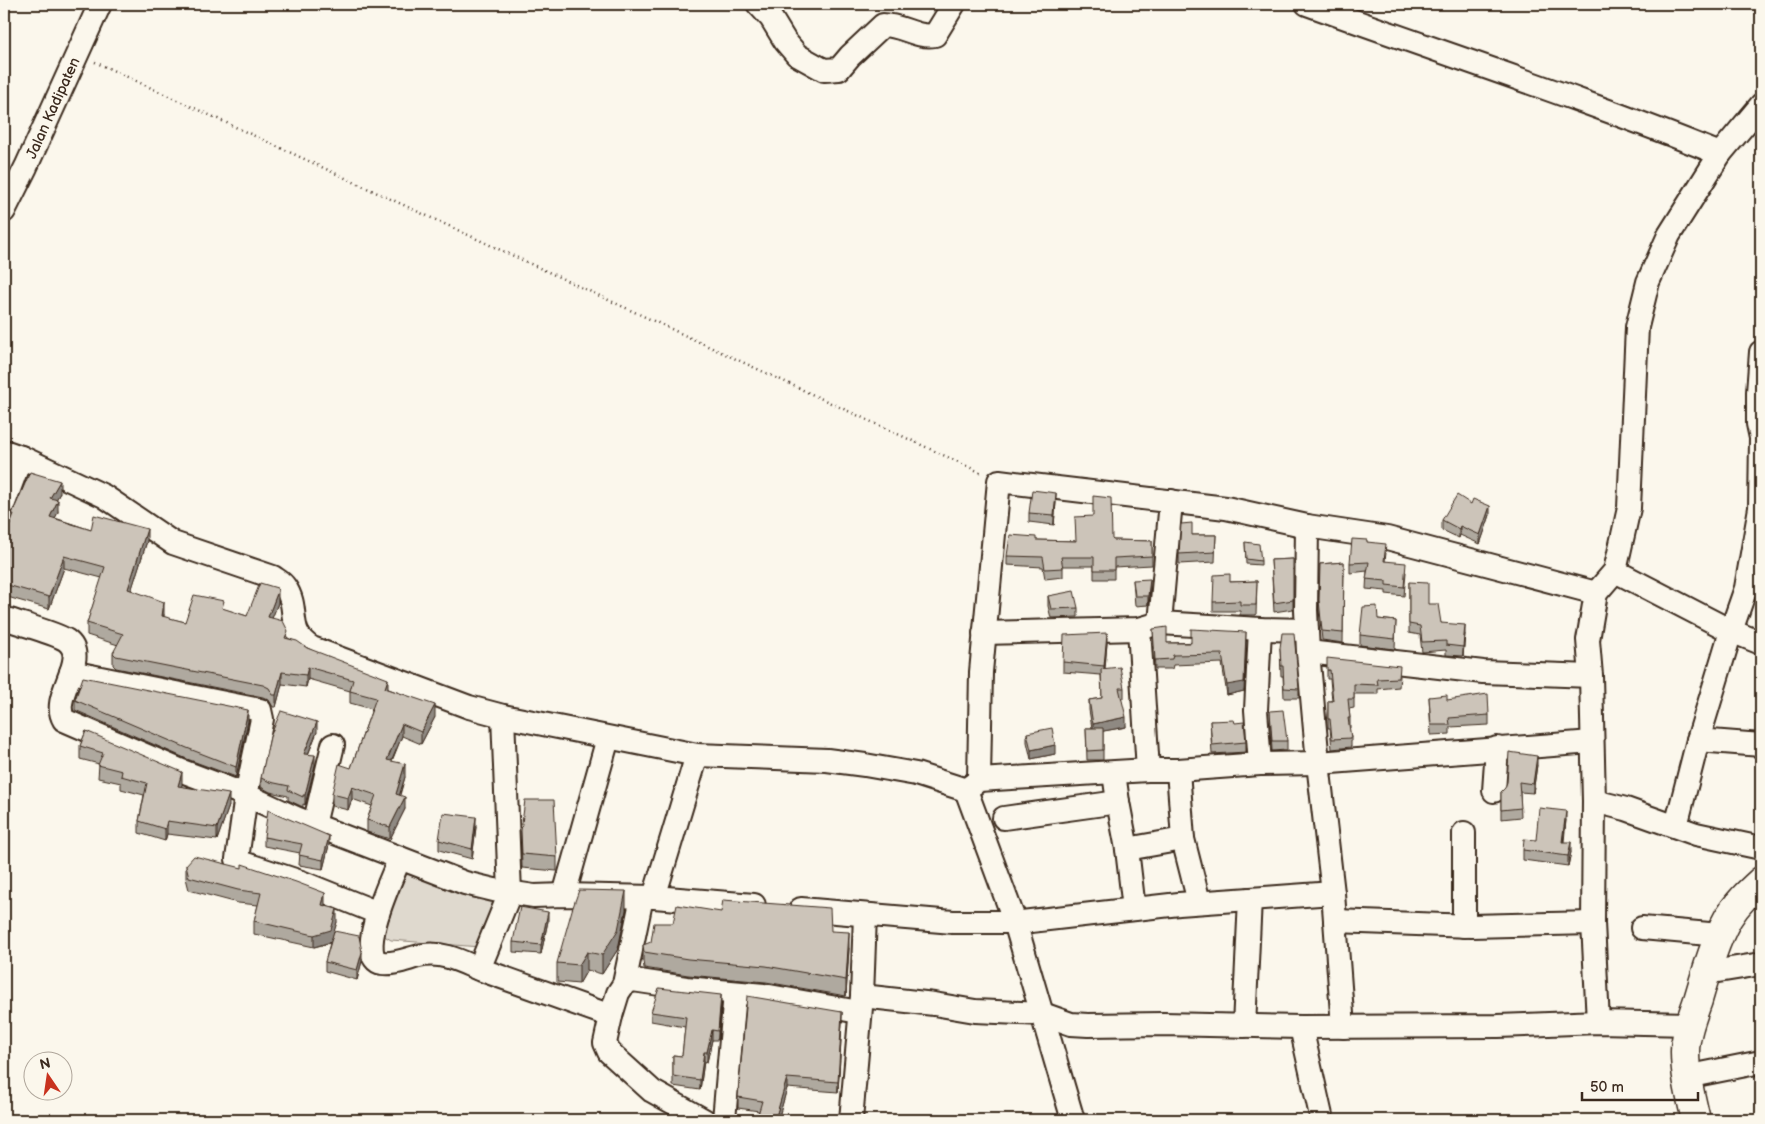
<svg xmlns="http://www.w3.org/2000/svg" width="1765" height="1124" font-family="'Balsamiq Sans',sans-serif">
  <style>
    .green { fill: #dfd9ce; stroke: #8d8276 }
    .lines { fill: none; stroke-linecap: round; stroke-linejoin: round }
    .minor-casing { stroke: #3b2a1e; stroke-width: 26 }
    .major-casing { stroke: #3b2a1e; stroke-width: 31 }
    .path { stroke: #3b2a1e; stroke-width: 2.5; stroke-dasharray: 1 4; stroke-linecap: butt }
    .minor { stroke: #fbf7ec; stroke-width: 22 }
    .major { stroke: #fbf7ec; stroke-width: 28 }
    .wall { fill: #afa99f; stroke: #3b2a1e }
    .shaded-wall { fill: #8f8982; stroke: #3b2a1e }
    .building { fill: #ccc4b9; stroke: #3b2a1e }
    .labels { text-anchor: middle; stroke-width: 5; stroke-linejoin: round; paint-order: stroke }
    .street-label { font-size: 15px; fill: #3b2a1e; stroke: #fbf7ec }
  </style>
  <rect width="100%" height="100%" fill="#fbf7ec"/>
  <filter id="ink" filterUnits="userSpaceOnUse"><feTurbulence type="fractalNoise" baseFrequency=".02" numOctaves="2"/><feDisplacementMap in="SourceGraphic" scale="10" xChannelSelector="R" yChannelSelector="G"/><feConvolveMatrix kernelMatrix="1 2 1 2 8 2 1 2 1" color-interpolation-filters="sRGB"/></filter>
  <g filter="url(#ink)">
    <!-- green -->
    <path class="green" d="M401,866l97,36 -18,45 -89,-7 -10,-6z"/>
    <g class="lines">
      <!-- minor casing -->
      <g class="minor-casing">
        <g id="minor">
          <path d="M758,4l13,14 14,23 12,14 27,15 15,-1 11,-13 33,-31c20,0 32,13 52,10l19,-31"/>
          <path d="M1307,4c138,50 277,95 413,150l41,-49"/>
          <path id="s1" d="M4,211l22,-44 74,-163"/>
          <path d="M4,451l17,6 83,39 69,47 100,34c4,3 9,5 12,10 16,23 -1,44 27,61l157,59 34,9 194,39 130,5 38,5 51,9 50,16"/>
          <path d="M4,503l17,-46"/>
          <path d="M1307,526l-1,84 2,42 10,111 15,130 10,134"/>
          <path d="M1615,571l116,60 30,12"/>
          <path d="M4,618c16,6 49,14 62,22 26,18 -17,56 -2,80l118,51 64,24 50,23 169,65 29,7 40,6 30,-1 90,2 100,8"/>
          <path d="M1160,623l11,-122"/>
          <path d="M1139,629l9,141"/>
          <path d="M984,633l155,-4 21,-6 100,6 47,1"/>
          <path d="M1308,652l175,20 108,4"/>
          <path d="M71,672l189,38 2,9 -16,76 -9,64 3,3 61,20 77,31"/>
          <path d="M503,716l7,177 -31,76 132,47 -6,27 4,9 43,39 52,29"/>
          <path d="M1698,740l63,5"/>
          <path d="M1260,764l-4,-54 4,-81"/>
          <path d="M1178,770l5,69 16,63"/>
          <path d="M1114,773l4,29 9,47 7,60"/>
          <path d="M979,780l2,-108 18,-191 227,27 81,18 80,12 209,55"/>
          <path d="M967,789l12,-9 169,-10h30l82,-6 58,-1 274,-21"/>
          <path d="M966,790l49,132 58,198"/>
          <path d="M1494,791l3,-43"/>
          <path d="M1594,801l32,8 70,25 65,14"/>
          <path d="M1004,818l114,-16"/>
          <path d="M314,825l19,-80"/>
          <path d="M1676,826l22,-86 33,-109 15,-43 14,-80 1,-70 -3,-14v-32l3,-40"/>
          <path d="M1127,849l56,-10"/>
          <path d="M400,858c-7,17 -47,100 -18,105 14,2 29,-6 42,-8 20,-3 38,7 55,14"/>
          <path d="M564,895l44,-157"/>
          <path d="M654,897l43,-142"/>
          <path d="M801,909l152,13h69l157,-18 154,-11"/>
          <path d="M1335,921l136,5 122,-3"/>
          <path d="M1464,926v-93"/>
          <path d="M1642,928l78,7"/>
          <path d="M1706,973l55,-9"/>
          <path d="M624,984l18,-87"/>
          <path d="M862,996l72,8 41,7 68,3 28,10 17,1 75,-1 138,3 197,-1 100,-4 92,2"/>
          <path d="M611,1016l7,-23 6,-9 9,-4 53,8 78,7 95,17"/>
          <path d="M1598,1022l-5,-99 1,-122 -3,-125 -3,-36 8,-47 19,-22 14,-63 8,-181 11,-45 21,-47 51,-81"/>
          <path d="M1244,1026l6,-127"/>
          <path d="M1301,1027l21,93"/>
          <path d="M1686,1077l75,-15"/>
          <path d="M724,1120l11,-127"/>
          <path d="M851,1120l11,-124 3,-81"/>
        </g>
      </g>
      <!-- major casing -->
      <g class="major-casing">
        <path id="major" d="M1696,1120c-5,-22 -11,-44 -11,-68 0,-17 7,-35 13,-52 8,-27 16,-57 30,-82 9,-15 21,-26 33,-37"/>
      </g>
      <!-- path -->
      <path class="path" d="M95,62l889,412
        M4,151l7,5"/>
      <!-- minor -->
      <use href="#minor" class="minor"/>
      <!-- major -->
      <use href="#major" class="major"/>
    </g>
    <!-- wall -->
    <path class="wall" d="M60,493l-4,7 2,12 -3,6 36,12 56,11 -16,50 33,23v3l21,5 39,-13 23,7 31,-13 -6,15 16,20 100,51 47,28 -14,27 -19,-8 -10,25 13,16 -5,18 5,14 -15,30 -23,-7v-12l5,-14 -20,-7 -4,11 -16,-4v-12l19,-26 21,-59 -22,-6v-12l-42,-12 -2,8 -24,-3 -6,23h-3l-4,-7 -6,-3 -147,-29 -3,-3v-12l5,-8 -31,-10v-12l15,-45 -38,-10 -15,41 -45,-13v-56l8,-19v-7z
      M1056,502l-2,23 -25,-3v-9z
      M1471,504l19,11 -10,29 -20,-9 -1,3 -17,-8v-10z
      M1192,535h24l-1,27 -36,2v-10z
      M1112,539l1,1 39,1v24l-38,2v12h-20v-13h-31v11l-18,2 -2,-12 -36,-2v-9l29,-16 39,1z
      M1245,542l16,19v4l-15,-1z
      M1367,542l19,11 -1,8 21,11 -2,24 -18,-2v-3l-20,-2 1,-18 -17,2v-10z
      M1293,559v50l-19,3 -3,-52z
      M1344,562l-1,81 -21,-3 -3,-30 1,-46z
      M1133,580l17,9 -2,16 -13,1z
      M1257,581l-1,34h-16v-4h-27v-9l17,-20z
      M1409,582l19,22 13,19 24,11 -2,22 -17,-1v-5l-24,2 -2,-17 -11,-2z
      M1048,596l30,12v9l-27,1 -3,-12z
      M1378,619l18,2 -1,28 -35,-4v-10z
      M1153,629l14,14 79,-2 -2,50 -17,4 -5,-32 -49,2 -1,4h-17z
      M1107,643l-2,26 19,19v10h-3l5,29 -23,4v29h-16l-1,-32h6l-3,-18v-10l13,-2 -1,-23 -38,-3v-10z
      M1280,648l19,41v9h-15l-1,-22h-2z
      M1327,670l73,6 -1,11 -21,2v5h-24v14l-5,1 1,9v10h-1l2,10v9l-19,2 -2,-21h-2v-27h4l-2,-22h-3z
      M1429,697l18,3 42,15v10l-39,2v7l-19,1z
      M75,700l173,21 -12,56 -49,-18 -112,-49z
      M1270,711l17,30v9l-15,1z
      M1210,721l25,2 11,19v10l-34,2z
      M86,731l96,54 -1,2 48,19 -12,34 -50,-6 -2,7 -26,-8v-12l5,-26 -23,-6v-6l-23,-5 1,-14 -19,-5v-13z
      M317,732l-9,23 7,10 -10,40 -2,-1v3l-15,-7v-4l-18,-4 -9,-5v-9z
      M1027,733l28,21 -24,5 -4,-17z
      M1537,765l-4,28 -13,-1 1,25 -20,2v-27z
      M1566,820l-2,22 7,10 -3,14 -45,-6v-10l13,-10z
      M476,827l-4,32 -33,-9v-10z
      M521,831l36,26v14l-35,-3z
      M264,837l65,8 -6,24 -24,-4 1,-12 -36,-7z
      M186,865l139,41 12,16 -3,9 28,30 -5,19 -32,-9v-9l5,-19 -16,4 -60,-13v-13l4,-16 -20,-2 -49,-13 -3,-12z
      M626,910l-8,39 -16,25 -15,-4 -8,14 -22,-2v-19z
      M548,921l-7,33 -28,-2v-10z
      M831,931l18,17 -3,48 -80,-14 -78,-7 -44,-7 -1,-7v-16z
      M721,1004l-3,36h-6l-5,22 -3,-1 -4,29 -27,-4v-31l9,1 3,-29 -34,-6v-9z
      M842,1022l-4,70 -51,-4 -9,32h-21l2,-9 -21,-3v-11z"/>
    <!-- shaded-wall -->
    <path class="shaded-wall" d="M60,481v12l-10,17v-12z
      M1056,493v9l-2,23v-10z
      M58,500v12l-8,17v-12z
      M1490,506v9l-10,29v-9z
      M1460,526v9l-1,3v-9z
      M147,529v12l-19,60v-12z
      M64,556v12l-15,41v-12z
      M1150,579v10l-2,16v-9z
      M278,591v12l-10,26v-12z
      M164,602v12l-2,14v-12z
      M1465,625v9l-2,22v-9z
      M1246,632l-2,59 -17,4v-10z
      M1107,633v10l-3,32v-9z
      M308,667v12l-2,8v-12z
      M282,672v12l-6,23v-12z
      M388,679v12l-3,-3z
      M435,705v12l-14,27v-12z
      M248,710v11l-12,56v-10z
      M1126,717v10l-33,6v-9z
      M317,722v10l-13,32v-10z
      M402,724v12l-15,36v-12z
      M1055,745v9l-24,5v-9z
      M315,755v10l-10,40v-10z
      M1537,756v9l-4,28v-9z
      M405,764v13l-9,29v-12z
      M182,772v13l-4,14v-13z
      M352,787v12l-4,11v-12z
      M229,794v12l-12,34v-12z
      M405,797v12l-15,30v-12z
      M1566,811v9l-4,31v-9z
      M476,817v10l-4,32v-10z
      M167,821v13l-2,7v-12z
      M329,836v9l-6,24v-9z
      M1571,842v10l-3,14v-10z
      M626,891v19l-8,39 -16,25v-19z
      M325,893v13l-3,12v-13z
      M337,909v13l-6,20 -17,5v-12z
      M548,912v9l-7,33v-9z
      M849,932v16l-3,48v-16z
      M362,952v9l-5,19v-10z
      M587,952v18l-8,14v-19z
      M721,995v9l-3,36v-9z
      M842,1012v10l-4,70v-10z
      M712,1030v10l-5,22v-10z
      M704,1052v9l-4,29v-10z
      M787,1078v10l-9,32h-3z"/>
    <!-- building -->
    <path class="building" d="M30,472l30,9 -10,17 8,2 -8,17 41,13 3,-15 53,14 -19,60 36,13 -2,14 23,6 9,-27 30,6 -2,7 25,8 13,-33 17,5 1,3 -10,26 15,4 5,10 -3,7 12,3 10,7 81,31 -3,9 50,17 -14,27 -19,-8 -15,36 18,4 -9,30 9,3 -15,30 -23,-7 9,-25 -24,-8 -4,11 -16,-4 7,-30 12,4 25,-70 -26,-7 3,-11 -45,-13 -2,8 -24,-3 -6,23h-3l-4,-7 -6,-3 -147,-29 -3,-3 10,-19 -36,-11 18,-56 -41,-11 -15,41 -45,-13v-44l10,-26h-2z
      M1032,490l24,3 -2,22 -25,-2z
      M1457,495l14,9 2,-5 17,7 -10,29 -20,-9 -1,3 -17,-9z
      M1093,496l18,2 1,41 1,1 39,1v15l-38,2v12h-20v-13h-33l2,11 -18,1 -2,-12 -36,-1 3,-21 26,2v3l40,1 -1,-24 18,-1z
      M1192,523v12h24l-1,17 -36,2 2,-30z
      M1352,539l15,1v2l19,2 -2,17 22,2 -2,24 -18,-2v-4l-20,-2 3,-17 -19,1z
      M1245,542l14,2 2,17 -15,-2z
      M1293,559v41l-19,3 -3,-43z
      M1344,562l-1,71 -21,-2 -3,-31 1,-36z
      M1230,574v8l27,-1 -1,24h-16v-4l-27,1 1,-27z
      M1150,579l-2,17h-13l-2,-16z
      M1409,582l19,1v21h10l3,19 24,2 -2,22 -17,-2v-4l-24,1 -2,-16 -11,-2z
      M1074,591l4,17 -27,1 -3,-13z
      M1377,606l1,13 18,2 -1,18 -35,-4 3,-28z
      M1167,627v16h24v-14l55,3 -2,50 -17,3 -5,-31 -49,1 -1,4 -17,1 -2,-31z
      M1107,633l-3,33 -41,-4 1,-27z
      M1282,633h12l5,56 -15,-1 -1,-22h-2l-1,-18z
      M1327,658l73,8 -1,12 -22,1 1,6 -24,-1v15h-6l2,19h-2l3,20 -19,1 -2,-20h-2v-18h5l-3,-31h-3z
      M1120,667l4,21h-5l7,29 -33,7 -4,-24 13,-2 -1,-29z
      M83,677l165,33 -12,57 -49,-19 -112,-48z
      M1488,694l1,21 -40,3 1,7h-19l-2,-28 18,-2v5z
      M1283,710l4,31h-15l-2,-30z
      M281,711l36,11 -13,32 11,1 -10,40h-2v2l-15,-7 1,-4 -19,-4 -9,-4 9,-41z
      M1234,720l1,3 9,-1 2,20 -34,3 -2,-24z
      M1052,728l3,17 -24,5 -4,-17z
      M1086,728h17v22l-16,1z
      M86,731l96,41 -4,14 51,8 -12,34 -50,-7 -2,8 -26,-8 8,-38 -26,-7 1,-5 -24,-6 5,-12 -23,-7z
      M1509,752l28,4 -4,28 -14,-2 2,26 -20,2v-18l4,-4 2,-6z
      M525,800h29l3,57 -35,-3 -1,-23z
      M1539,808l27,3 -4,31h9l-3,14 -45,-6 1,-11 12,1z
      M268,810l61,26 -6,24 -24,-5 3,-11 -38,-7z
      M443,813l33,4 -4,32 -33,-9z
      M194,856l48,12v-4l54,18 29,11 -3,12 15,4 -6,21 -17,5 -60,-14 7,-28 -23,-3 -49,-13 -3,-12z
      M579,890l47,1 -8,39 -16,25 -15,-3 -8,13 -22,-2 15,-53z
      M723,900l107,8 1,23 18,1 -3,48 -80,-14 -78,-7 -44,-7 -1,-7 8,-3 3,-19h19l4,-18 44,7z
      M520,907l28,5 -7,33 -28,-3z
      M334,931l25,5 3,16 -5,18 -32,-8z
      M659,988l62,7 -3,36 -6,-1 -5,22h-3l-4,28 -27,-4v-21l9,1 4,-39 -35,-5z
      M747,996l95,16 -4,70 -51,-4 -12,42h-12l-6,-2 5,-17 -24,-4z"/>
  </g>
  <g class="labels">
    <!-- street labels -->
    <g class="street-label">
      <text dy="5" stroke="none"><textPath href="#s1" startOffset="114">Jalan Kadipaten</textPath></text>
    </g>
  </g>
  <!-- margin -->
  <rect width="1765" height="1124" fill="none" stroke="#fbf7ec" stroke-width="20"/>
  <rect x="10" y="10" width="1745" height="1104" fill="none" stroke="#3b2a1e" stroke-width="2" filter="url(#ink)"/>
  <!-- north arrow -->
  <g transform="translate(48 1076) rotate(347)"><circle r="24" fill="#fbf7ec" stroke="#aea59a"/>
  <path d="M0-4L9 19L0 12L-9 19Z" fill="#c8321e"/>
  <text y="-8" font-size="14" font-weight="bold" text-anchor="middle" fill="#3b2a1e">N</text>
  </g>
  <!-- scale -->
  <path d="M1582 1092v8h116v-8" fill="none" stroke="#3b2a1e" stroke-width="2.5"/>
  <text x="1590" y="1092" font-size="15" fill="#3b2a1e" stroke="#fbf7ec" stroke-width="4" paint-order="stroke">50 m</text>
</svg>
